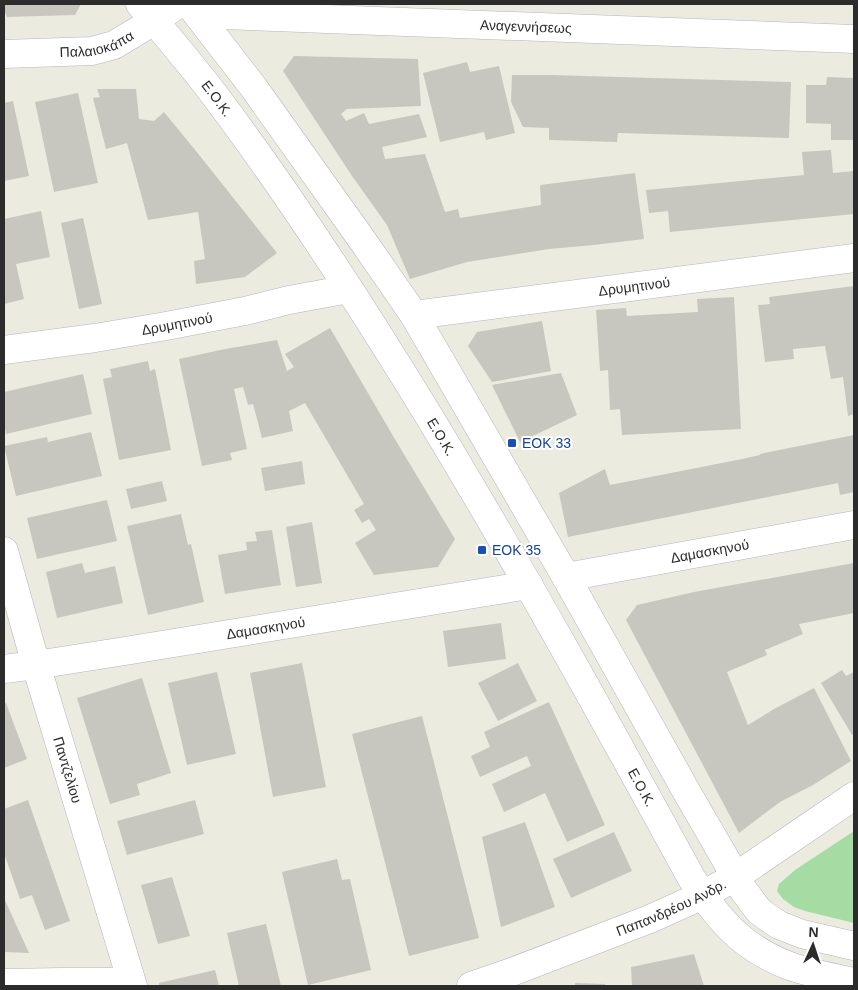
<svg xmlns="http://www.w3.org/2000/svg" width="858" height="990" font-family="Helvetica,sans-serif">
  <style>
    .green { fill: #a5dca4 }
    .building { fill: #c8c7bf }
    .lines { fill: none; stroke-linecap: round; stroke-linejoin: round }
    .street-casing { stroke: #b5b4be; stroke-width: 29 }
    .secondary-casing { stroke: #b5b4be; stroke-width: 29 }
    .street { stroke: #fff; stroke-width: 28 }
    .secondary { stroke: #fff; stroke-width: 28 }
    .transit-dot { fill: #1a4fb4; stroke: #fff; stroke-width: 2 }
    .labels { text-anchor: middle; stroke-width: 4; stroke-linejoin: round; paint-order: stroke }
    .street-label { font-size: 14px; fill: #2c2c2c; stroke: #fff }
    .transit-label { font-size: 14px; fill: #164399; stroke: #fff; text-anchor: start }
  </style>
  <rect width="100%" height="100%" fill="#ecebe0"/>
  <!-- green -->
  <path class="green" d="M854,831v92l-49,-12 -11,-4 -11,-8 -6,-8 2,-7 16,-14z"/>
  <!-- building -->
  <path class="building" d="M4,4h77l-6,11 -68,2 -3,-7z
    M294,56l124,3 3,47 -74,3 -6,5 5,7 18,-8 5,11 50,-10 8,23 -45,10 3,12 40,-5 20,58 13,-3 2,9 81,-13 -1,-20 95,-12 9,66 -50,6 -45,4 -82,13 -57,17 -23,-54 -35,-49 -69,-105z
    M467,62l3,10 29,-6 16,67 -29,7 -2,-8 -44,10 -17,-69z
    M512,75h39l240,7 -2,56 -171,-5 -1,9 -68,-2v-12l-26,-1 -12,-25z
    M827,77l27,1v62h-23v-16l-25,-1v-38h20z
    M97,89h39l3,30 15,2 10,-9 36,44 77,97 -32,24 -49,7 -2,-23 11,-2 -7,-47 -50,8 -21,-77 -21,6 -13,-51 7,-1z
    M78,93l20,90 -44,9 -19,-90z
    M13,101l16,75 -25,5v-78z
    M831,150l2,23 21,-2v43l-184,18 -2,-21 -19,2 -3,-23 158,-15 -2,-23z
    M41,211l9,46 -34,7 8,35 -20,5v-85z
    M83,218l19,86 -23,5 -18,-86z
    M854,286v128l-6,2 -5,-39 -12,2 -6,-33 -32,3 1,10 -29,3 -7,-57 12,-1 -1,-7z
    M734,297l7,132 -119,6 -2,-26 -10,1 -2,-40 -8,1 -4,-61 30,-2 1,8 71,-4 -1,-13z
    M542,321l9,50 -59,11 -24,-36 9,-14z
    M330,328l66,113 59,98 -17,28 -64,8 -19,-32 21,-13 -7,-11 -7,4 -8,-13 10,-6 -59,-101 -16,8 4,20 -31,7 -9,-34 -5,1 -5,-18 -9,2 13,60 -17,4 2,7 -30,6 -23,-107 46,-10 52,-9 10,31 7,-4 -9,-13z
    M148,361l2,10 5,-2 16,81 -52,10 -16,-81 9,-2 -2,-8z
    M561,373l16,42 -57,27 -28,-57z
    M83,374l9,40 -86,20 -2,-11v-31z
    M91,432l11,44 -86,20 -12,-50 43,-9 1,5z
    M854,435v57l-14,3 -2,-12 -270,54 -9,-44 46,-24 5,16 132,-26 18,-4v-1z
    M302,461l3,23 -40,7 -4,-23z
    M162,481l5,20 -36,8 -5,-20z
    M107,500l10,41 -80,18 -10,-41z
    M181,514l7,31 3,-1 13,58 -56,13 -21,-89z
    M312,522l10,61 -26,4 -10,-60z
    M272,530l9,55 -56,9 -7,-39 29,-5 -1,-8 11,-1 -2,-9z
    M82,563l3,10 30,-7 8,37 -66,15 -11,-46z
    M854,563v50l-55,11 4,10 -38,16 2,5 -40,17 21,53 26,-16 40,-21 37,73 -38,24 -33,17 -41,31 -113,-213 11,-15 57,-13z
    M501,623l5,36 -58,8 -5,-36z
    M302,663l24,124 -53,10 -23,-124z
    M518,663l19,38 -39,20 -20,-38z
    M842,670l4,6 8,-4v62l-2,1 -31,-52z
    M217,672l19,82 -49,11 -19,-82z
    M142,678l29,95 -34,11 3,11 -30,9 -33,-106z
    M549,702l56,123 -38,17 -22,-49 -41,19 -12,-28 39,-18 -4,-10 -47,21 -9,-21 19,-9 -6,-15z
    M6,703l21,56 -23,9v-64z
    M422,716l57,222 -70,18 -57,-222z
    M28,800l42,121 -25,9 -13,-35 -12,4 -16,-46v-44z
    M195,800l9,34 -77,21 -10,-34z
    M525,822l30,85 -54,20 -19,-90z
    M614,832l18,39 -61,27 -18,-39z
    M337,859l5,21 8,-1 21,91 -63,15 -26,-113z
    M172,877l18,59 -32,8 -17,-59z
    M4,898l25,55 -25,-1z
    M266,924l15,62h-42l-12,-53z
    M694,954l10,32h-72l-1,-19z
    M215,970l4,16h-60v-3z
    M575,983l30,1v2h-30z"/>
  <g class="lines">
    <!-- street casing -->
    <g class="street-casing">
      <g id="street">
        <path id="s1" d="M197,14l657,25"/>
        <path id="s2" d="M4,54l88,-3 22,-6 40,-24 24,-17"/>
        <path id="s3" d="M414,315l440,-57"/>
        <path id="s4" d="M4,350l91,-12 71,-12 79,-15 44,-11 60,-11"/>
        <path id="s5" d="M4,551l32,114 97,321"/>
        <path id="s6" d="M566,577l288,-52"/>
        <path id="s7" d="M4,669l32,-4 89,-14 404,-66"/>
        <path d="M4,983l58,-1h69"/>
      </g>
    </g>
    <!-- secondary casing -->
    <g class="secondary-casing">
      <g id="secondary">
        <path id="s8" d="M140,4c26,31 52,61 76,93 76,101 145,208 211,316 93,153 179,309 265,466 10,15 20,30 32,43 17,19 40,34 63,43 21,8 45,12 67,17"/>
        <path d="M189,4l65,84 111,156 49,71 152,262 123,219 55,95 15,20 8,6 12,8 23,9 52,12"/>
        <path id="s9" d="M471,986l38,-13 141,-54 53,-24 32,-18 119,-81"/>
      </g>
    </g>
    <!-- street -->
    <use href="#street" class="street"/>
    <!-- secondary -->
    <use href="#secondary" class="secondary"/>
  </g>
  <!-- markers -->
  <g class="transit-dot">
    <rect x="507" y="438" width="10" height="10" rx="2.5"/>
    <rect x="477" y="545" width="10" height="10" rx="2.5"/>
  </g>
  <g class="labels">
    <!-- street labels -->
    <g class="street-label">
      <text dy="5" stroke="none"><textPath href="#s1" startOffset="329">Αναγεννήσεως</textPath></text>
      <text dy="5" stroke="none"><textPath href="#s2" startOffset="94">Παλαιοκάπα</textPath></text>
      <text dy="5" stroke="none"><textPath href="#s8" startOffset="122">Ε.Ο.Κ.</textPath></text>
      <text dy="5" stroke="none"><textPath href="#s3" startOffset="222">Δρυμητινού</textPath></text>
      <text dy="5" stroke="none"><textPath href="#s4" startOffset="175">Δρυμητινού</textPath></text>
      <text dy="5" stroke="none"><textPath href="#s8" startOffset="528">Ε.Ο.Κ.</textPath></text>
      <text dy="5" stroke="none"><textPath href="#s6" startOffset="146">Δαμασκηνού</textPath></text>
      <text dy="5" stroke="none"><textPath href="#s7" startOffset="265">Δαμασκηνού</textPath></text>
      <text dy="5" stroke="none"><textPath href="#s5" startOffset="228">Παντζελίου</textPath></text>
      <text dy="5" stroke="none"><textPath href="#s8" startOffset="932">Ε.Ο.Κ.</textPath></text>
      <text dy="5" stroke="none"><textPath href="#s9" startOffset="215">Παπανδρέου Ανδρ.</textPath></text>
    </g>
    <!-- transit labels -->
    <g class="transit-label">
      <text x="522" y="448">ΕΟΚ 33</text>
      <text x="492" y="555">ΕΟΚ 35</text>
    </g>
  </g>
  <!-- border -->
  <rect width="858" height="990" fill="none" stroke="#2c2c2c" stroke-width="10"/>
  <!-- north arrow -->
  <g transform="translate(813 945) rotate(3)" stroke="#ffffff" stroke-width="4" paint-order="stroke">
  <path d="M0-4L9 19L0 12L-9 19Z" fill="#2c2c2c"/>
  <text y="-8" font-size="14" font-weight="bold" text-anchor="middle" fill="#2c2c2c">N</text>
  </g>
</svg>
